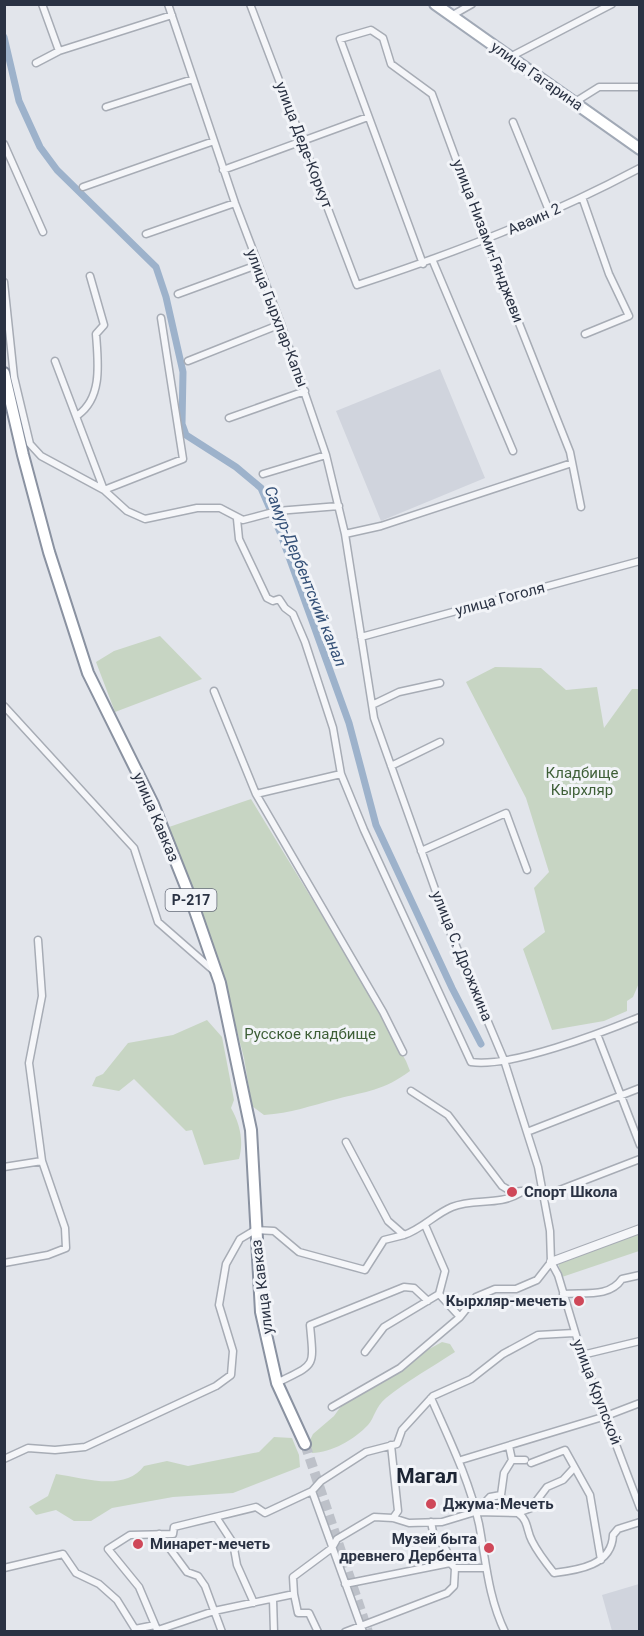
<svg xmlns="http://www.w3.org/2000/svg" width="644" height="1636" font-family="Roboto,sans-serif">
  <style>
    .built { fill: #d0d4dd }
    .green { fill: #c7d5c3 }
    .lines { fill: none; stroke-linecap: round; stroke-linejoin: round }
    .canal { stroke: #9db2cb; stroke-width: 7 }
    .trunk-tunnel { stroke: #bdc1c9; stroke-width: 10; stroke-dasharray: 10 5; stroke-linecap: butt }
    .minor-casing { stroke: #a7acb5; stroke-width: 9 }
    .tertiary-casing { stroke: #a7acb5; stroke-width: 10 }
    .primary-casing { stroke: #a1a9b6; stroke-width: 14 }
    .trunk-casing { stroke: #8a92a1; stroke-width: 14 }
    .minor { stroke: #f5f6f9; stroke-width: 6 }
    .tertiary { stroke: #f5f6f9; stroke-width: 8 }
    .primary { stroke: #fff; stroke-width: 10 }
    .trunk { stroke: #fff; stroke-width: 10 }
    .poi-dot { fill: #cf4859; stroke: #f2f4f8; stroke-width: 2 }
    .labels { text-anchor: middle; stroke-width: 6; stroke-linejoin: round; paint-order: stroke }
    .shield { fill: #f2f4f8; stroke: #666c79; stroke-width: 1.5 }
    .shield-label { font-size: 14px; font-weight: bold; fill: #2a3243 }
    .street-label { font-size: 15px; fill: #2a3243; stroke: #f2f4f8 }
    .park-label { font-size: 15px; fill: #3e5f37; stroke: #f2f4f8 }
    .poi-label { font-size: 15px; font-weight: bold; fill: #2a3243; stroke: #f2f4f8; text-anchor: start }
    .water-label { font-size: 16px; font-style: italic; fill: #345077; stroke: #f2f4f8 }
    .district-label { font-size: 21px; font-weight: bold; fill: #1c2434; stroke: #f2f4f8 }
  </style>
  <rect width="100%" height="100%" fill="#e2e5eb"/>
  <!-- built -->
  <path class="built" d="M440,369l45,109 -104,43 -45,-110z
    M639,1584v47h-27l-10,-36z"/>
  <!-- green -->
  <path class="green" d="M160,636l42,43 -87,33 -19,-50 18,-11z
    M495,667l46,1 25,22 31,-3 7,41 28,-39h7v294l-6,14 -6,4v10l-23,10 -52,9 -29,-81 22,-17 -11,-44 15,-16 -23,-74 -60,-116z
    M251,799l100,164 55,98 4,10c-27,20 -43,20 -73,28 -27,7 -46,14 -73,16l-12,-9 -8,-48 -24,-93 -51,-138z
    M207,1020l15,17 12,63 -3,8c9,16 13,33 8,51l-35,6 -12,-35 -6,1 -52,-52 -15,12 -27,-5 4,-9 7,-3 25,-31 45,-8z
    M639,1233v18l-77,26 -4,-14z
    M442,1342l8,2 5,8c-23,15 -48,29 -69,46 -11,9 -11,19 -18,27 -13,14 -37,28 -56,28l-4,-9 5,-10 21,-18 8,-11 19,-11 15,-16z
    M274,1437l18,1 7,17 1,12 -67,26 -60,4 -61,11 -21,13h-17l-18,-11 -20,5 -7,-8 19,-11 8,-22c28,4 69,18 88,-8l23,-5 21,5 71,-14z"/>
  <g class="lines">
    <!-- canal -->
    <path class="canal" d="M4,37l15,64 21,46 17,23 99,97 10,30 17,75 -1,52 4,11 50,32 25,21 19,44 69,191 27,102 76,163 29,56"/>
    <!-- trunk-tunnel -->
    <path class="trunk-tunnel" d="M305,1444l63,188"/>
    <!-- minor casing -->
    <g class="minor-casing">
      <path id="minor" d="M42,4l17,47
        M168,4l67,199 46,121 45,131 19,79 29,184 77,216 53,126 34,107 12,64 1,31 7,13 24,80 58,153
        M250,4l107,281c100,-33 189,-67 283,-117
        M451,16l21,-12
        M510,57l102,-53
        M36,63l23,-12 113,-36
        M575,102l24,-15h41
        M106,107l87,-28
        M513,122l37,91
        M4,144l39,88
        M223,170l145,-53
        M83,187l131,-46
        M582,197l27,77 20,42 -44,18
        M146,234l89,-31
        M432,259l81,192
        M423,264l-83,-225 31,-9 12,8 8,26 41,30 52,141 86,217 11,55
        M4,282l10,95 16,67 11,12 63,34 79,-31 -22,-141
        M178,294l79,-29
        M55,361l49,129 23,21 18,8 52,-11h23l23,12 34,-9 62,-5
        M188,361l93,-37
        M78,415c25,-18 20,-53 18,-81l8,-9 -14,-49
        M229,418l76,-27
        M263,474l63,-19
        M237,519l2,20 28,59 6,3 6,-2 6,9 8,6 12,28 28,86 8,46 23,56 107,232c39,6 130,-29 169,-45
        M345,534l36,-8 191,-63
        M361,637l279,-76
        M214,691l42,103 127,218 20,40
        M372,705l27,-13 41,-9
        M4,706l130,142 24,74 56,49
        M391,766l49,-24
        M256,794l85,-20
        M421,851l85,-38 21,57
        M597,1034l43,111
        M411,1091l37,24 54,71 10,6 10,-1 22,5 96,-37
        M527,1132l113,-44
        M346,1142l42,79 16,14c18,-6 31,-21 48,-28 22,-9 47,-1 68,-14
        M4,1167l38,-6
        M4,1263l44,-8 18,-7 -1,-20 -23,-67 -13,-98 13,-67 -4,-56
        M439,1294l21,23
        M563,1294c21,-2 46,4 59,-15l18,-4
        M365,1352l19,-25 55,-33 6,-23 -20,-46
        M582,1355l58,-14
        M277,1383c39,-20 37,-14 33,-58l94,-38 10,1 14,13
        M431,1398c18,41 38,81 48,126 7,37 9,73 26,108
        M332,1407l68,-39 60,-51 16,-20 19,-8h21l21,-9 14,-18
        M391,1445l7,66 -5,7
        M4,1459l24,-11 27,2 30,-3 131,-61 15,-11 2,-24 -14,-46 7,-41 14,-25 15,-9 19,1 25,21 66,18 19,-30 20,-5
        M461,1460l145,-44 34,-13
        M512,1460h13
        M531,1463l34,-13 25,45 11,65
        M312,1491l51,141
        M476,1512l14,-15 11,-2 3,-22 8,-13 -3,-14
        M518,1513c11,8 8,17 14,28 6,12 14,22 22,32 25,-3 58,-8 59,-38l5,-6 22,-7
        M216,1517l17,26 4,22 17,38
        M431,1522l3,15c10,7 14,14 17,27
        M159,1534l28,38 11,4 7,10 17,46
        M4,1568l59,-14 13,19 23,11 18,16 18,29 20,-4
        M345,1584l105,-21 5,5h29
        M294,1594l4,19h11l9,19
        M273,1599l1,33
        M158,1630l56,-19 80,-17 -1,-17 39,-29 5,-9 37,-22 19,1 16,5 33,-1 33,-10 43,1 13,-5 16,-21 16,-7 11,-12
        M158,1632l-19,-45 -31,-38 22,-14 43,-1 1,-7 82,-20 9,6 47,-22 9,-10 45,-29 31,-8 5,-14 31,-34 38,-17 32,-25 35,-19 36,-2
        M345,1632l102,-39 7,-7 1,-18"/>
    </g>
    <!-- tertiary casing -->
    <g class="tertiary-casing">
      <path id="tertiary" d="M551,1262l89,-33"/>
    </g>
    <!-- primary casing -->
    <g class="primary-casing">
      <path id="primary" d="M435,4l205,145"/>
    </g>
    <!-- trunk casing -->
    <g class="trunk-casing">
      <path id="trunk" d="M4,373l19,82 26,97 39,121 65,131 39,98 28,81 31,147 10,182 16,71 28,61"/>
    </g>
    <!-- minor -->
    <use href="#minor" class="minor"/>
    <!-- tertiary -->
    <use href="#tertiary" class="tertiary"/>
    <!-- primary -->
    <use href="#primary" class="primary"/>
    <!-- trunk -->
    <use href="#trunk" class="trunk"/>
  </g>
  <!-- markers -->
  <g class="poi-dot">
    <circle cx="512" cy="1192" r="6"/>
    <circle cx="579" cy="1301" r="6"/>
    <circle cx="431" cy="1504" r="6"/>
    <circle cx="138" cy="1544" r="6"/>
    <circle cx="489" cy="1548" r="6"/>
  </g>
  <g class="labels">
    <!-- shield labels -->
    <rect class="shield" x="165.5" y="889" width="51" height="22" rx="4.5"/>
    <g class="shield-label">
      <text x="191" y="905">Р-217</text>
    </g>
    <!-- street labels -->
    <g class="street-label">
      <text transform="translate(537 76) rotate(35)" y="5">улица Гагарина</text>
      <text transform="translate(304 145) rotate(69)" y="5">улица Деде-Коркут</text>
      <text transform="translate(534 219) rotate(-24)" y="5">Аваин 2</text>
      <text transform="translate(488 241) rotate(69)" y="5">улица Низами-Гянджеви</text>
      <text transform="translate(277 318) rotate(69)" y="5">улица Гырхлар-Капы</text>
      <text transform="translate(500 599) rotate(-15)" y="5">улица Гоголя</text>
      <text transform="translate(156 817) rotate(67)" y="5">улица Кавказ</text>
      <text transform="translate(462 956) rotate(68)" y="5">улица С. Дрожжина</text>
      <text transform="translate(262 1287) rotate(-97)" y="5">улица Кавказ</text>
      <text transform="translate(597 1392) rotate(69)" y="5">улица Крупской</text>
    </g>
    <!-- park labels -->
    <g class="park-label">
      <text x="582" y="778">Кладбище<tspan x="582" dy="17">Кырхляр</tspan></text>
      <text x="310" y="1039">Русское кладбище</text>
    </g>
    <!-- poi labels -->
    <g class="poi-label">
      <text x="524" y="1197">Спорт Школа</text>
      <text x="567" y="1306" text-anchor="end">Кырхляр-мечеть</text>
      <text x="443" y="1509">Джума-Мечеть</text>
      <text x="477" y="1544" text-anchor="end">Музей быта<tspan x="477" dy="17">древнего Дербента</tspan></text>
      <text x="150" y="1549">Минарет-мечеть</text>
    </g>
    <!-- water labels -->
    <g class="water-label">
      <text transform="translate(306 576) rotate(68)" y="6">Самур-Дербентский канал</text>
    </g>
    <!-- district labels -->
    <g class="district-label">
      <text x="427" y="1483">Магал</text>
    </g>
  </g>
  <!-- border -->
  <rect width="644" height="1636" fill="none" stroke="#2a3243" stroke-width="12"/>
</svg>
